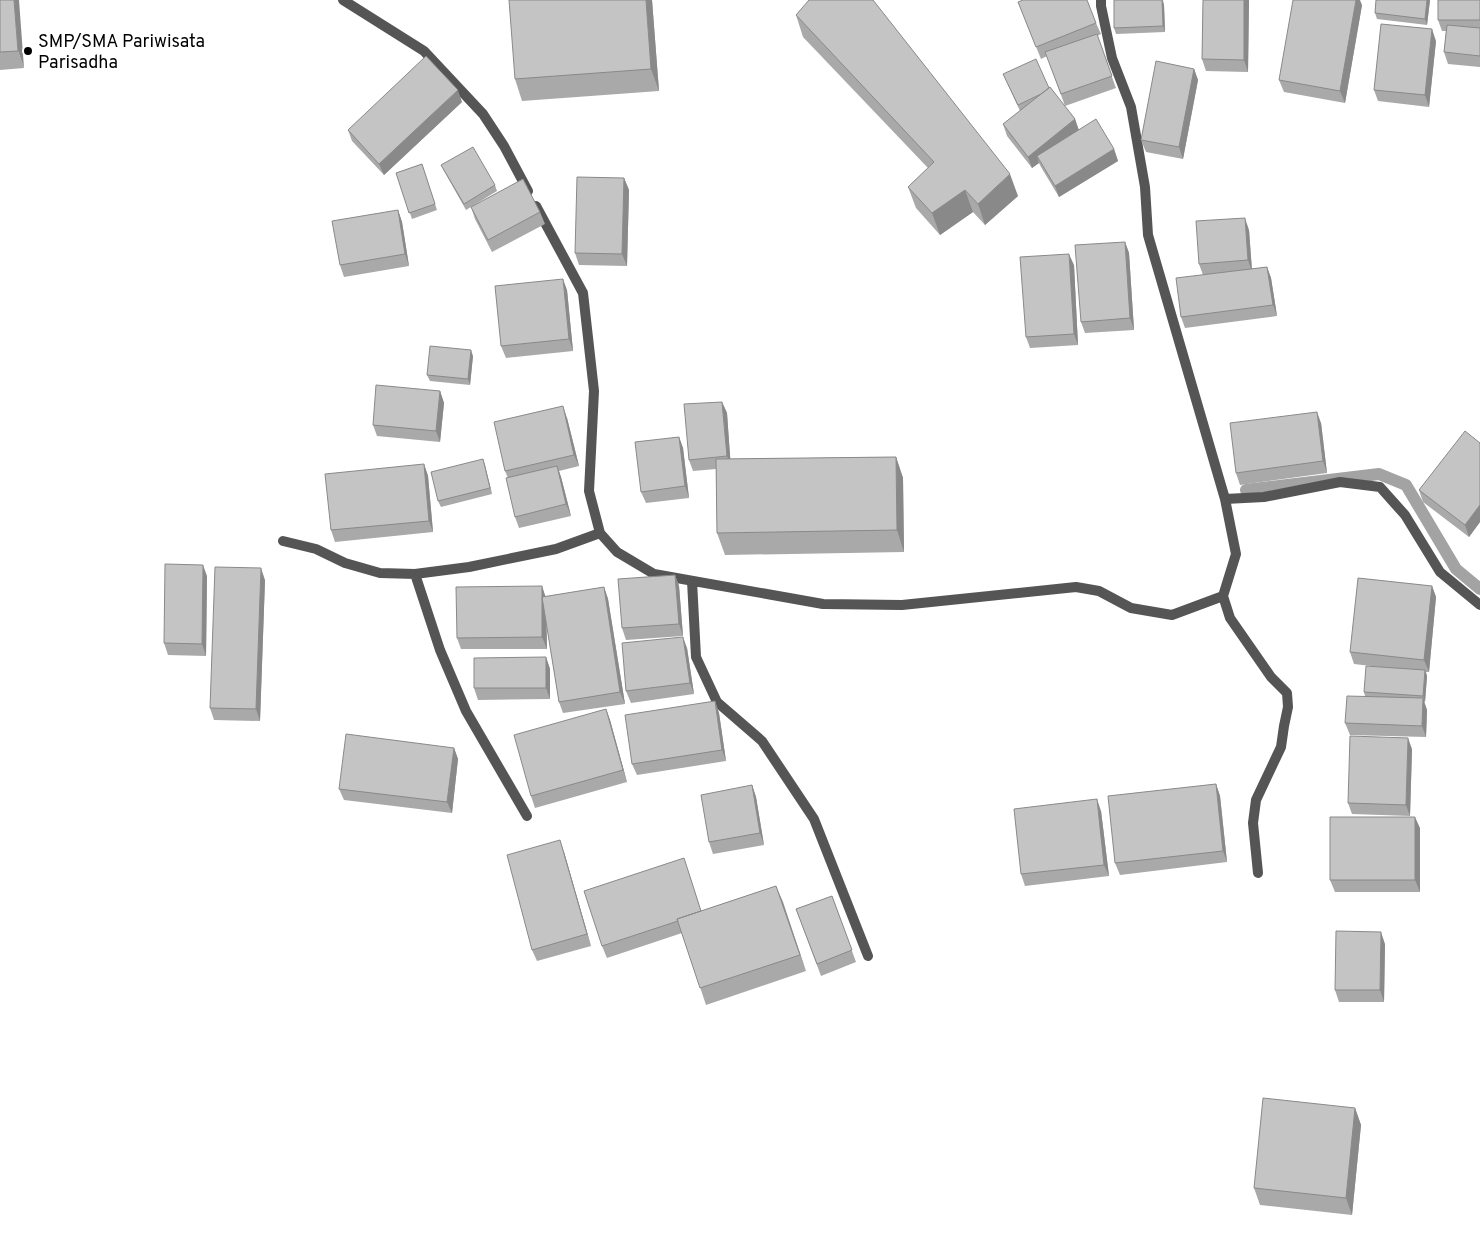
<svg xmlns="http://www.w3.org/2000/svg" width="1480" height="1258" font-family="Overpass,sans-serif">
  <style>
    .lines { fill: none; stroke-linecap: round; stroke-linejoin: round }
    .stream { stroke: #a3a3a3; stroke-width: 12 }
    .street { stroke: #555; stroke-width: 10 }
    .wall { fill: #a9a9a9 }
    .shaded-wall { fill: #898989 }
    .building { fill: #c4c4c4; stroke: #898989 }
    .poi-dot { fill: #000; stroke: #fff; stroke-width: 2 }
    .labels { text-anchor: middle; stroke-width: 4.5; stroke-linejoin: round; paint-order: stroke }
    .poi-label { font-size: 18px; fill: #000; stroke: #fff; text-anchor: start }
  </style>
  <rect width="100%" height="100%" fill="#fff"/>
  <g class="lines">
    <!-- stream -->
    <path class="stream" d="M1246,490l133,-16 27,11 50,84 24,20"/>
    <!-- street -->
    <path class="street" d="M343,0l81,51 59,63 21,32 24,45
      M1101,0v6l11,52 19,49 14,80 3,48 77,264 11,55 -13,42 7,22 41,59 16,16 1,14 -4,19 -3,21 -25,53 -3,23 5,50
      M536,206l47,87 11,98 -5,100 11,42 17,19 37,22 169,30 79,1 174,-18 23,4 32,17 41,7 51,-19
      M1225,499l39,-2 76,-15 40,5 25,28 35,57 40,33
      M283,541l33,8 29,14 35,10 35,1 54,-7 87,-18 44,-16
      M415,574l25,76 26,61 61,105
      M692,581l4,76 21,45 45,39 52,78 54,137"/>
  </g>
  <!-- wall -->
  <path class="wall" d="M0,0l24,68 -24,2z
    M652,0l7,91 -137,10 -7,-22z
    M1126,0h37l1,5 1,27 -49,2 -2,-6z
    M1203,0h46l-1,72 -42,-1 -4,-12z
    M1376,0h54l-3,25 -50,-6 -2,-6z
    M1480,0v67l-32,-3 -4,-12 2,-21h-4l-4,-11z
    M1018,2l78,21 5,11 -4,2 19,52 -51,18 -18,-50 -6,3z
    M1362,5l-17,98 -61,-11 -5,-12z
    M796,15l222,181 -33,29 -12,-13 -33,23 -24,-27 -8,-21 20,-19 -125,-131z
    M1436,41l-7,66 -51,-6 -4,-11z
    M1194,69l4,11 -15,79 -37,-7 -5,-12z
    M1003,74l46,14 26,31 4,11 35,19 4,12 -59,36 -18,-30 -2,-4 -7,5 -25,-32 -4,-12 17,-13z
    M462,102l-78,73 -32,-34 -4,-11z
    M422,164l15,46 -25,9 -16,-46z
    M441,165l54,20 2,6 -31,19 -22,-39z
    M624,178l5,12 -2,76 -48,-1 -4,-12z
    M471,207l69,5 5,12 -53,28 -17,-33z
    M398,210l4,12 7,44 -65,11 -4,-12z
    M1249,230l3,39 15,-2 4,11 6,38 -92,12 -4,-11 22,-42 -4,-11z
    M1125,242l4,11 5,77 -49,3 -4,-11z
    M1074,265l4,80 -48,3 -4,-11z
    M567,290l6,61 -67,7 -5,-12z
    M473,356l-3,29 -40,-4 -3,-6z
    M440,391l4,12 -4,39 -63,-6 -4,-11z
    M722,402l5,11 3,46 166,-2 7,21 1,74 -179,3 -8,-22 -1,-64 -23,2 -4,-11z
    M567,418l12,48 -20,5 2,6 10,39 -52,12 -4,-11 -7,-39 -3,-7z
    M1321,423l6,50 -87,12 -4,-12z
    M679,437l4,11 6,50 -43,5 -5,-11z
    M1480,443v79l-11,15 -46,-35 -4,-12z
    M483,459l9,35 -51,13 -3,-6z
    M424,464l4,12 5,56 -98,10 -4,-12z
    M675,575l4,11 4,50 -57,4 -4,-12z
    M207,576l-1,80 -38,-1 -4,-12z
    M265,580l-5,141 -46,-1 -4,-12z
    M542,586l3,11 59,-10 4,12 17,105 -62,9 -4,-11 -13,-82 1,29h-86l-4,-11z
    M1432,586l4,11 -7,75h-3l1,4 -2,26h-1l3,8 -1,27 -76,-2 -5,-12 20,-27 -1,-4 24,-24 -34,-4 -4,-12z
    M687,648l7,46 -63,9 -5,-12z
    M546,657l4,12v30l-72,1 -4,-12z
    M715,701l4,12 7,48 -89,14 -5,-11z
    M606,709l4,11 17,62 -92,26 -4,-12z
    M454,748l4,11 -6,54 -108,-13 -5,-11z
    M1412,749l-2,67 -58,-2 -4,-11z
    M1216,784l4,12 7,66 -107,13 -5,-12z
    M752,785l4,12 8,48 -51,9 -4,-12z
    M1101,811l8,65 -84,10 -4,-12z
    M1420,828v64h-85l-5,-12z
    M564,852l27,94 -54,15 -5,-11z
    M688,870l13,41 75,-25 30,85 -100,34 -24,-72 -75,25 -5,-12z
    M832,896l24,66 -35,14 -25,-67z
    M1385,944l-1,58h-45l-4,-12z
    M1355,1108l6,17 -9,90 -92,-10 -6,-17z"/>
  <!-- shaded-wall -->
  <path class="shaded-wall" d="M14,0h5l5,68 -6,-17z
    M646,0h6l7,91 -8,-22z
    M1162,0l2,5 1,27 -2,-6z
    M1244,0h5l-1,72 -4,-12z
    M1356,0h4l2,5 -17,98 -5,-12z
    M1427,0h3l-3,25 -2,-6z
    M1432,29l4,12 -7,66 -4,-12z
    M1194,69l4,11 -15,79 -4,-12z
    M458,90l4,12 -78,73 -5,-11z
    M1075,119l4,12 -42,25 2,7 -7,5 -4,-11z
    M1114,149l4,12 -59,36 -4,-11z
    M1010,174l8,22 -33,29 -7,-21z
    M624,178l5,12 -2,76 -5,-12z
    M965,190l8,22 -33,23 -8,-22z
    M398,210l4,12 7,44 -4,-12z
    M1245,218l4,12 3,42 -4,-12z
    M1125,242l4,11 5,77 -4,-12z
    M1069,254l5,11 4,80 -4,-11z
    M1267,267l4,11 6,38 -4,-11z
    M563,279l4,11 6,61 -4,-12z
    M471,350l2,6 -3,29 -2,-6z
    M440,391l4,12 -4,39 -4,-11z
    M722,402l5,11 4,55 -4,-12z
    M563,406l4,12 12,48 -5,-11z
    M1317,412l4,11 6,50 -4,-12z
    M679,437l4,11 6,50 -4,-12z
    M896,457l7,21 1,74 -7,-22z
    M483,459l2,6 7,29 -2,-6z
    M424,464l4,12 5,56 -4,-11z
    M557,466l4,11 10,39 -5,-12z
    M1480,505v17l-11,15 -4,-12z
    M203,565l4,11 -1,80 -4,-12z
    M261,568l4,12 -5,141 -4,-12z
    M675,575l4,11 4,50 -4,-12z
    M542,586l4,12 1,51 -5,-12z
    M1432,586l4,11 -7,75 -5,-12z
    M604,587l4,12 17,105 -5,-12z
    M683,637l4,11 7,46 -4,-11z
    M546,657l4,12v30l-4,-11z
    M1425,670l2,6 -2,26 -2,-6z
    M1423,698l4,12 -1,27 -4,-11z
    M715,701l4,12 7,48 -4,-11z
    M606,709l4,11 17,62 -4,-12z
    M1408,738l4,11 -2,67 -4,-11z
    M454,748l4,11 -6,54 -5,-11z
    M1216,784l4,12 7,66 -4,-11z
    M752,785l4,12 8,48 -4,-12z
    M1097,799l4,12 8,65 -5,-11z
    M1415,817l5,11v64l-5,-12z
    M560,840l4,12 27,94 -4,-12z
    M776,886l7,16 23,69 -6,-16z
    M1381,932l4,12 -1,58 -4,-12z
    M1355,1108l6,17 -9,90 -6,-17z"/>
  <!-- building -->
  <path class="building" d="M0,0h14l4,51 -18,1z
    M509,0h137l5,69 -136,10z
    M809,0h64l137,174 -32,30 -13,-14 -33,23 -24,-26 26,-25 -138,-147z
    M1023,0h64l9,23 -60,24 -18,-45z
    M1114,0h48l1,26 -49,2z
    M1203,0h41v60l-42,-1z
    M1293,0h63l-16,91 -61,-11z
    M1376,0h51l-2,19 -50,-6z
    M1438,0h42v20h-42z
    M1381,24l51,5 -7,66 -51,-5z
    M1447,25l33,3v28l-36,-4z
    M1097,34l15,42 -51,18 -16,-42z
    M426,56l32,34 -79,74 -31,-34z
    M1036,59l13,29 -8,6 -23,11 -15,-31z
    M1156,61l38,8 -15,78 -38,-7z
    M1050,87l25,32 -47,38 -25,-33z
    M1096,119l18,30 -59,37 -18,-30z
    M473,147l22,38 -31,19 -23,-39z
    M422,164l13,40 -26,9 -13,-40z
    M577,177l47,1 -2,76 -47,-1z
    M523,179l17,33 -52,28 -17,-33z
    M398,210l7,44 -65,11 -8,-44z
    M1245,218l3,42 -49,4 -3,-43z
    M1125,242l5,76 -49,4 -6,-77z
    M1069,254l5,80 -48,3 -6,-80z
    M1267,267l6,38 -92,12 -5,-39z
    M563,279l6,60 -68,7 -6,-60z
    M430,346l41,4 -3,29 -41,-4z
    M376,385l64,6 -4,40 -63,-6z
    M722,402l5,54 -38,4 -5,-56z
    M563,406l11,49 -69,16 -11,-49z
    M1317,412l6,49 -87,12 -6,-50z
    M1465,431l15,12v62l-15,20 -46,-35z
    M679,437l6,49 -44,6 -6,-50z
    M896,457l1,73 -180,3 -1,-74z
    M483,459l7,29 -52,13 -7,-29z
    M424,464l5,57 -98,9 -6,-56z
    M557,466l9,38 -51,13 -9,-39z
    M165,564l38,1 -1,79 -38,-1z
    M215,567l46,1 -5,141 -46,-1z
    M675,575l4,49 -57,4 -4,-49z
    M1358,578l74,8 -8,74 -74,-8z
    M542,586v51l-85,1 -1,-51z
    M604,587l16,105 -61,10 -17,-105z
    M683,637l7,46 -64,8 -4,-48z
    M546,657v31h-72v-30z
    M1366,666l59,4 -2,26 -59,-4z
    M1347,696l76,2 -1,28 -77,-3z
    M715,701l7,49 -90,14 -7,-49z
    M606,709l17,61 -92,26 -17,-61z
    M346,734l108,14 -7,54 -108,-13z
    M1350,736l58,2 -2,67 -58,-2z
    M1216,784l7,67 -108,12 -7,-67z
    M752,785l8,48 -51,9 -8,-47z
    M1097,799l7,66 -83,9 -7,-65z
    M1330,817h85v63h-85z
    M560,840l27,94 -55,16 -25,-95z
    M684,858l17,53 -24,8 1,2 -76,25 -18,-55z
    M776,886l24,69 -100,33 -23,-69z
    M832,896l20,54 -35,14 -21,-55z
    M1336,931l45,1 -1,58h-45z
    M1263,1098l92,10 -9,90 -92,-10z"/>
  <!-- markers -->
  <circle class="poi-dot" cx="28" cy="51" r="5"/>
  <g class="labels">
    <!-- poi labels -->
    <g class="poi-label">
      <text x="38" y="47">SMP/SMA Pariwisata<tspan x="38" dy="21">Parisadha</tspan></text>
    </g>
  </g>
</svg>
